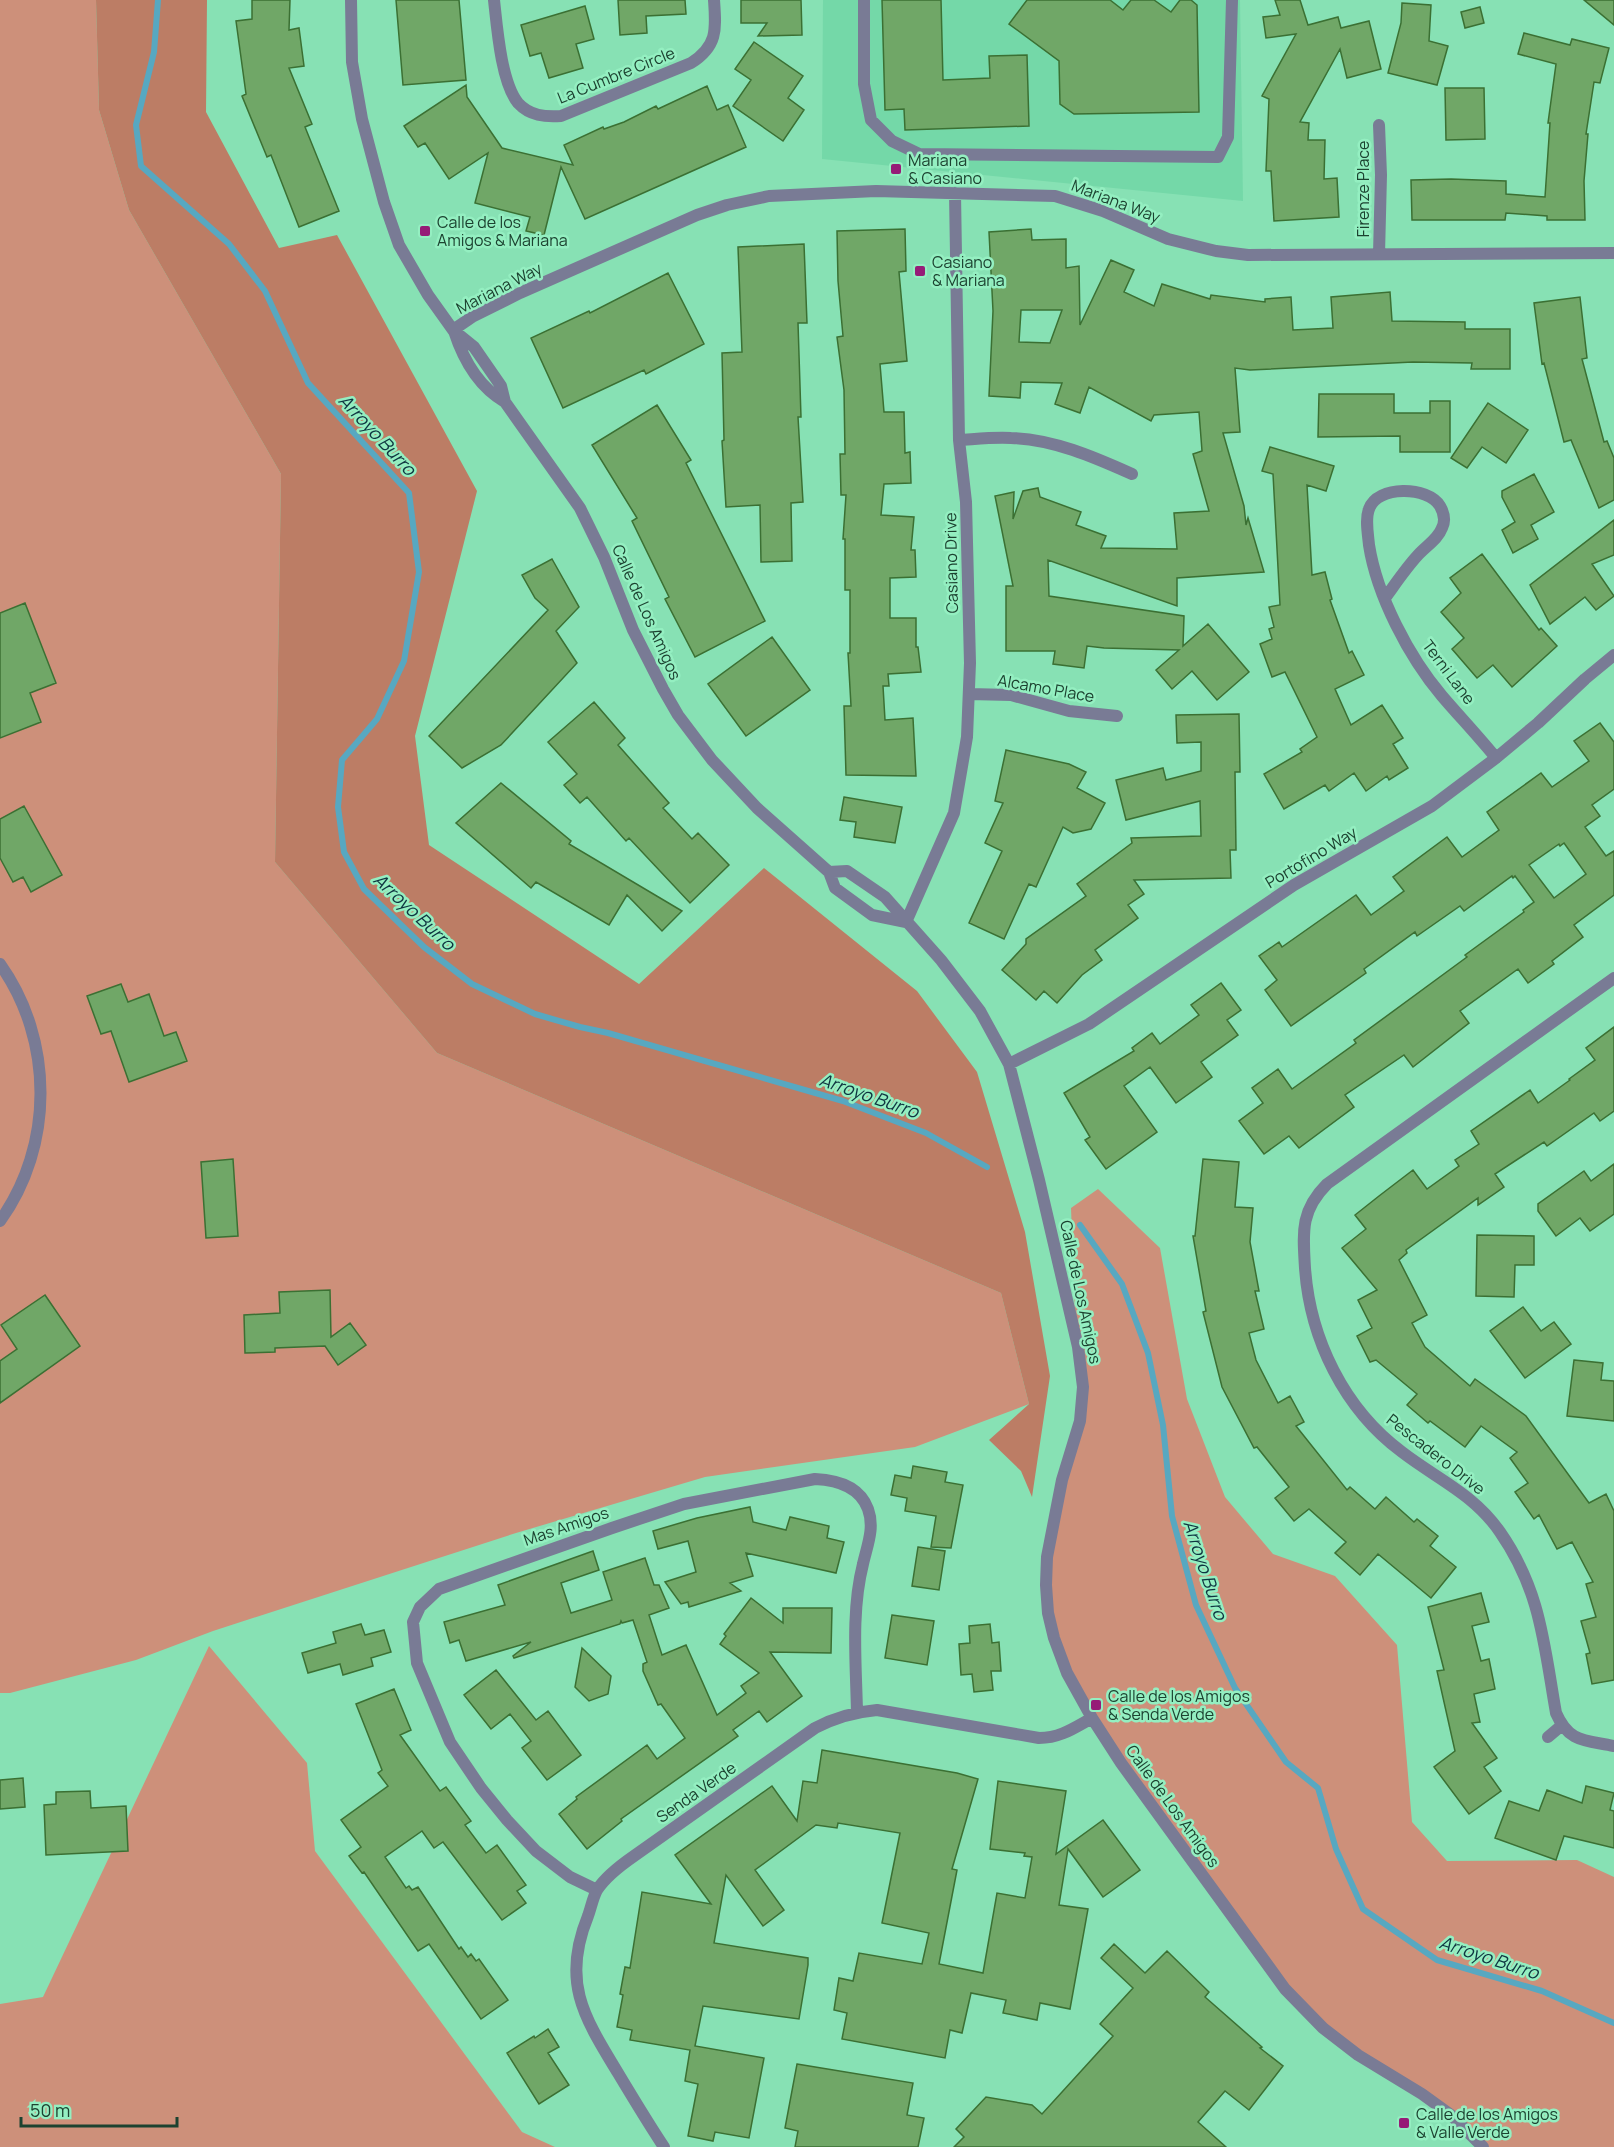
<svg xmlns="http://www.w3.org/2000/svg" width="1614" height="2147" font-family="Manrope,sans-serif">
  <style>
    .built { fill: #74d8a8 }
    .green { fill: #cd907a }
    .forest { fill: #bc7d65 }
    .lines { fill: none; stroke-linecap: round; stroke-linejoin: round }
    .stream { stroke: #57a8c1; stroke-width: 6 }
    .building { fill: #70a767; stroke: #3b7033; stroke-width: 1.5; fill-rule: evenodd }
    .minor { stroke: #797b95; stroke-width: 12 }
    .poi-dot { fill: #961c77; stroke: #94efc1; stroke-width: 2 }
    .labels { text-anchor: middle; stroke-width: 5; stroke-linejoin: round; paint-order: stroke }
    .street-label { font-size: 16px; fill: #1c4230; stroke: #94efc1 }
    .poi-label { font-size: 16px; fill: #1c4230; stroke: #94efc1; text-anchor: start }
    .water-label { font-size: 18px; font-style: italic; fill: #0f3540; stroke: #94efc1 }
  </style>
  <rect width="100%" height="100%" fill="#87e1b4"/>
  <!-- built -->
  <path class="built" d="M823,0h417l3,201 -421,-42z"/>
  <!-- green -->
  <path class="green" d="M0,0h96l3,110 30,100 152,264 -6,388 162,191 564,240 28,111 -114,43 -210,30 -189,56 -303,98 -77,29 -126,33h-10z
    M1098,1189l62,59 27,151 38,98 48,57 62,22 62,69 15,177 35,39 130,-1 37,17v270h-131l-6,-8 -158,-114 -198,-262 -54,-90 -21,-88 33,-164 -8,-213z
    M209,1646l98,117 8,88 207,281 33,15h-555v-143l43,-7z"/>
  <!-- forest -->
  <path class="forest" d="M96,0h111l-1,112 73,136 58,-13 140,256 -62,245 14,109 210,139 125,-116 153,123 60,81 48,160 25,144 -18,121 -11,-26 -32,-31 40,-36 -28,-111 -564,-240 -162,-191 6,-388 -152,-264 -30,-100z"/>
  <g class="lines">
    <!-- stream -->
    <path class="stream" d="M158,0l-4,52 -18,73 5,41 88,78 36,47 43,92 101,110 10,79 -15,89 -27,58 -35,41 -4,47 6,45 20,37 60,58 48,37 63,30 45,13 28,6 235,68 83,32 61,34
      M1080,1225l42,59 26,69 15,72 9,91 24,89 39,83 51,74 32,26 18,61 27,60 74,51 105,31 72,32"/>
  </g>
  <!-- building -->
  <path class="building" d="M252,0h38l-1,30 10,-2 5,38 -15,2 23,56 -7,3 34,84 -40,16 -28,-72 -4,2 -25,-61 4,-2 -10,-73 16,-2z
    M396,0h63l7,80 -63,5z
    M618,0h67l1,14 -40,2 1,17 -27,2z
    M741,0h60l1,35 -44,1 9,-13h-26z
    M882,0h59l2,80 47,-2 -1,-22 38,-1 2,71 -124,4 -1,-21 -19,1z
    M1027,0h83l13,10 8,-10h23l17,12 9,-12h11l6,5 2,107 -125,2 -14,-10 -1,-43 -50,-37z
    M1275,0h25l8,25 30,-8 3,11 28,-7 12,48 -34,9 -7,-29 -40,73 9,1 -1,17h17l-1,39 13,-1 2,39 -65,4 -3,-50h-5l3,-72 -7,-3 34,-62 -30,4 -3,-21 17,-2z
    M1584,0h30v25z
    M1402,3l29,2 -2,36 19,5 -11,39 -49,-12 13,-50z
    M585,6l9,33 -18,5 7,24 -34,10 -8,-25 -11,3 -9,-31z
    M1480,7l4,16 -19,5 -4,-16z
    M1524,33l46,12 2,-6 37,9 -9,35 -6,-1 -8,52h2l-4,47 1,39h-38v-4l-41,-3 -1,7h-93l-1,-40 40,-1 55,2v13l39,3 5,-74h-2l8,-59 -38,-10z
    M754,42l49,34 -15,22 16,12 -21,31 -50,-35 18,-26 -16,-11z
    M466,85l1,12 35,51 71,17 -9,-20 39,-18 1,2 20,-7 32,-16 2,3 49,-23 10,24 11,-5 18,42 -161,72 -24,-52 -17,68 -18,-4 4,-14 -55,-14 13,-50 -39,26 -24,-36 -7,4 -14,-21z
    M1445,88h39l1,51 -39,1z
    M905,229l1,42 -7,1 8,89 -27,3 4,48h20l1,41 5,-1 1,31 -27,1 -3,31 33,2 -3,33h4l1,27 -26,1v40h26v29h2l3,25 -33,2 1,12h-6l2,34 28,-2 3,58 -70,-1 -2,-69h7l-3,-53h2v-63h-5v-51h-2l3,-44h-5l-1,-41h5l-1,-64 -7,-53 6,-1 -5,-55 -1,-50z
    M1031,229l1,11 34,-1v29l13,-2 1,59 31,-65 23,10 -10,22 30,14 8,-22 48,15 1,-4 54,7v-3l26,-2 2,33 40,-2 -2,-31 59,-5 2,29 73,1v7h45v40h-39l1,-6 -59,-1 -163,8 -15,-2 5,64 -17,1 21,73 2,19 2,-7 16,54 -87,6v28l-129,-46 1,36 135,20 -1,30 25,-22 41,48 -32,28 -25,-29 -20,18 -16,-19 23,-20 -75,-2 -17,-2 -3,22 -31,-4 2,-13h-49v-65h7l-18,-90 19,-4 -1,27 10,-28 15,-3 2,9 41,15 -5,13 30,11 -5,12 76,1 -3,-36 35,-2 -16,-57 9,-3 -3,-39 -45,3 -3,6 -62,-34 -9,26 -25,-9 7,-21 -41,-1 -1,16 -31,-2 4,-85 -4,-79zM1021,310h41l-12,33 -31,-1z
    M804,244l3,79h-9l3,94h-3l5,85 -12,1 1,58 -31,1 -1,-57 -34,2 -4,-66 2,-1 -2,-87 20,-1 -4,-105z
    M668,273l36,71 -58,30 -2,-4 -81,38 -32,-70 58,-27 1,2z
    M1580,297l7,61 -5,1 22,83 3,-1 7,17v42l-15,8 -28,-68 -7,2 -20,-79 -2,1 -8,-61z
    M1319,394h75v19h36v-12h20v51h-50v-16l-82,1z
    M1488,403l40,27 -22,33 -24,-16 -15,21 -16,-10z
    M657,405l34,55 -5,3 79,158 -70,36 -30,-58 4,-2 -37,-76 5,-3 -45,-73z
    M1270,447l64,19 -8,25 -19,-6 5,90 13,-3 7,27 -2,1 19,53 3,-2 12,24 -29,14 16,36 31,-20 21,33 -10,6 15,24 -19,12 -2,-4 -21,15 -12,-18 -25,18 -4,-6 -41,24 -20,-35 38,-22 -2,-3 17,-12 -32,-65 -13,5 -12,-33 12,-5 -3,-10 5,-2 -5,-20 11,-2 -7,-131 -11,-3z
    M1534,474l20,38 -23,13 7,14 -25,14 -11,-23 13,-8 -13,-25v-6z
    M1614,520v35l-22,9 22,32 -18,14 -11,-13 -35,27 -20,-39z
    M1482,554l57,76 2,-2 16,18 -45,41 -19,-22 -16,13 -25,-29 12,-11 -23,-26 20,-19 -11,-15z
    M552,559l27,48 -23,24 21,32 -76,82 -39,23 -33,-32 119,-126 -13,-12 -13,-23z
    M25,603l31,80 -26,10 11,29 -41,16v-125z
    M772,637l38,53 -64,46 -38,-52z
    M594,702l31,36 -7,7 51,58 -6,5 29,31 6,-6 31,32 -39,38 -61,-65 -3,3 -39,-44 -7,6 -16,-18 13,-11 -29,-32z
    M1239,714l1,58h-5l1,78h-6l1,28 -97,2 10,14 -16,11 10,13 -43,32 7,10 -20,15 -25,28 -13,-12 -8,9 -34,-30 24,-26v-5l60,-43 -9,-12 55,-41 -1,-5 70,-2 -1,-35 -74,19 -10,-40 47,-12 3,12 35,-9v-29l-24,1 -1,-28z
    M1600,723l14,19v47l-22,16 8,11 -15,11 21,29 8,-5v44l-40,30 9,12 -31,24 2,3 -26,19 -10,-14 -58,42 9,12 -56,44 -9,-12 -59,40 9,12 -55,41 -10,-12 -25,18 -25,-33 24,-18 -11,-15 26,-19 14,20 64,-46 -2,-3 113,-83 -2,-2 59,-43 -1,-2 11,-8 -19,-26 -2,2 -1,-2 -48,35 -4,-5 -43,30 -2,-4 -51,37 2,4 -75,53 -26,-36 12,-10 -18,-24 20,-14 3,5 74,-52 15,20 33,-24 -11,-14 54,-40 15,20 37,-27 -12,-18 54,-39 11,14 37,-26 -15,-20zM1564,843l22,31 -32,24 -25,-33 30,-21 1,2z
    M1006,750l63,14 17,8 -9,16 28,15 -14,26 -18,4 -10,-6 -27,60 -7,-3 -25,55 -35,-16 33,-72 -17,-8 18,-40 -8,-2z
    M501,783l70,58 -2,3 113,67 -20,20 -35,-36 -18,30 -73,-43 -5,6 -75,-65z
    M844,797l58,10 -7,36 -41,-6 2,-15 -16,-2z
    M24,806l38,69 -31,17 -8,-15 -10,5 -13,-24v-39z
    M1221,983l20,27 -14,10 11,15 -37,27 11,15 -36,26 -26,-36 -26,19 33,46 -51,37 -21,-29 5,-3 -26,-44 70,-42 -2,-3 20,-15 8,11 39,-29 -8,-10z
    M121,984l7,18 21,-8 15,42 12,-4 11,29 -58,21 -18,-51 -10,3 -14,-38z
    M1614,1027v84l-14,10 -6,-8 -47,33 -3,-4 -49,32 9,13 -26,18v-7l-72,52 1,3 -8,7 28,55 -15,8 13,24 45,39 5,-7 51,37 63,87 17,-9 8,17v169l-22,4 -6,-30 4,-1 -9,-32 15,-4 -10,-33 7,-2 -21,-40 -15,7 -18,-34 -5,4 -19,-27 13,-9 -18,-25 7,-6 -36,-26 -16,21 -35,-26 -2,2 -21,-18 10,-11 -41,-34 -6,2 -13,-26 15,-8 -14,-28 19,-10 -35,-42 24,-19 -11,-14 24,-19 34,-26 14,19 32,-23 -4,-6 24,-16 -8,-13 59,-41 8,13 32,-23 -1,-1 26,-19 -9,-12z
    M233,1159l5,77 -32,2 -5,-76z
    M1203,1159l36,3 -4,45 18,1 -3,34 9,49h-4l9,38 -15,4 7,27 22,43 12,-7 14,26 -8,4 51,64 3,-3 25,22 11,-12 28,25 3,-3 21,17 -8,10 26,21 -25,31 -53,-44 -18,21 -25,-22 11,-11 -37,-33 -15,12 -19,-23 14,-11 -32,-40 -3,1 -32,-61 -19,-75 3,-1 -13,-75h2z
    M1614,1164v50l-24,17 -10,-13 -24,18 -18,-25v-7l46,-33 7,10z
    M1477,1235l57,1v29h-19l-1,32 -38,-1z
    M330,1290l1,47 19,-14 16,22 -28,20 -13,-19 -50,2v4l-30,1 -1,-38 36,-2 -1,-21z
    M45,1295l35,51 -80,57v-42l17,-12 -16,-24z
    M1523,1307l18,24 13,-9 17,22 -46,34 -35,-47z
    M1574,1360l29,3 -2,17 13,1v40l-47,-5z
    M913,1466l34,6 -2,10 18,3 -12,63 -20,-1 5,-31 -31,-5 2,-13 -16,-3 4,-20 16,3z
    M750,1507l3,15 33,8 4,-13 39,9 -2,12 17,4 -8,31 -90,-20 7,23 -23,7 11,8 -52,16 -1,-5 -7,2 -16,-22 31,-10 -8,-31 -30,8 -5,-18 44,-13z
    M918,1547l27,4 -6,39 -27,-4z
    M593,1551l6,19 -38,13 10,30 41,-13 -9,-28 42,-14 9,27h5l10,23 -20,7 13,40 24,-10 31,70 29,-22 -5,-7 18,-13 -39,-29 6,-8 -2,-2 27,-36 32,25v-15h49l-1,45 -61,-1 32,44 -35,26 -8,-11 -26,19 5,6 -117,83 1,2 -35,28 -28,-35 18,-15 -1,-2 71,-52 10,14 28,-21 -24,-34 -3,1 -15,-34v-7l4,-2 -14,-42 -11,3 -1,-2 -1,3 -106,34 -1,-2 18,-14 -65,19 -7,-21 -9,3 -6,-21 61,-17 -7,-20z
    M1481,1593l8,29 -17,4 9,35 8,-2 6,30 -21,5 6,28 -8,1 25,35 -13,9 17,24 -32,23 -35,-47 21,-16 -18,-80 7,-1 -16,-63z
    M892,1615l42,6 -7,44 -42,-7z
    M361,1624l4,11 19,-5 7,22 -20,6 2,8 -30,9 -3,-11 -32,9 -6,-20 34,-10 -3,-11z
    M990,1624l2,19 7,-1 2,29h-10l2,19 -19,2 -2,-18 -11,1 -2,-31 11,-1 -1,-17z
    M582,1648l29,28 -3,18 -19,7 -14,-14z
    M496,1670l40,50 12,-9 33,44 -34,25 -25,-32 9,-7 -21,-27 -19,15 -27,-34z
    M394,1689l17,41 -11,5 40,56 6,-4 25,34 -6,4 21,28 11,-8 29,40 -9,6 9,12 -24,17 -59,-78 -9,6 -12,-17 -37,26 21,31 3,-2 3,4 6,-3 41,62 2,-2 7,10 3,-3 5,7 3,-2 29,41 -27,19 -52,-75 -11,7 -54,-79 -2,1 -13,-17 12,-9 -20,-27 47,-34 -10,-13 4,-3 -26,-66z
    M822,1750l135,23 21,6 -26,90 5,1 -18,94 44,9 14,-80 28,5 7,-41 -8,-1 1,-3 -35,-4 8,-68 68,10 -10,63 47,-34 37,50 -37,27 -35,-48 -9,56 29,4 -18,100 -30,-6 -3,17 -34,-7 3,-13 -35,-7 -9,40 -12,-3 -5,28 -103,-19 5,-26 -13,-3 5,-32 14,3 6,-28 63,11 7,-31 -47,-10 18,-90 -62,-10 -1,5 -21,-3 -61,45 29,40 -21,16 -37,-51 -12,68 94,15v7l-9,54 -96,-13 -8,40 69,12 -15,80 -34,-6 -2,9 -25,-5 10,-52 -13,-3 5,-31 -60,-10 2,-10 -15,-3 6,-32 -3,-1 5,-27 5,1 12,-76 69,12 -36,-49 97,-69 25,35 6,-40 14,2z
    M23,1778l2,29 -25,2v-29z
    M1586,1786l28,7 -4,17 4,1v37l-50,-12 -8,24 -61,-22 14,-37 30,10 8,-21 35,13z
    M90,1791l1,17 35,-2 2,45 -82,4 -2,-50 12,-1v-12z
    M1114,1944l31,29 22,-22 42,41 -4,5 57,50 -2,1 23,18 -34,44 -24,-19 -27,31 28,25h-272l10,-10 -8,-8 30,-32 46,8 10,9 71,-78 -13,-12 33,-36 -32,-30z
    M548,2029l11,18 -11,6 21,32 -30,19 -32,-51 27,-17 1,2z
    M797,2064l116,19 -6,32 17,3 -6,29h-123l3,-16 -13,-3z"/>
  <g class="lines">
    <!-- minor -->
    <path class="minor" d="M351,0l1,62 10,57 22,83 15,43 29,50 25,35 21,17 27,39 4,16 75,106 24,49 29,73 30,59 15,26 34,45 45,48 72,64 6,16 37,27 34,7
      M494,0c3,27 7,82 24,103 12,13 27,14 43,13l130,-53c27,-17 25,-34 23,-63
      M864,0v84l7,36 21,21 27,13 299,3 10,-20 4,-137
      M1379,125l2,50 -2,79
      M453,330l19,-13 48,-24 177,-78 30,-10 42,-9 107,-5 179,5 48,15 65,28 48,12 32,4 366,-2
      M454,331c9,28 25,56 51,71
      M959,440c17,-1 35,-3 52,-2 42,1 83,19 121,36
      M1385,598c11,-15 21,-30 33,-43 8,-9 20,-16 24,-27 4,-8 2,-15 -2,-22 -12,-20 -63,-21 -71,3 -4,10 -1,25 0,36 8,51 40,112 73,151 18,21 37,41 54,62
      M969,694l42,1 58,16 48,5
      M829,872l18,-1 38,26 56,63 39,51 29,53 30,116 39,167 5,40 -3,34 -18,59 -15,77 -1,28 2,28 6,25 13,35 25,45 29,45 164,226 38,39 35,27 64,39 29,21 32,32
      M906,922l48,-109 13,-76 3,-74 -4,-161 -7,-62 -4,-247
      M0,964c54,76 54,182 0,257
      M1614,978l-287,206c-27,27 -24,49 -22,84 5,71 39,141 97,184 35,27 72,42 98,80 41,59 44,113 56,181 13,30 29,27 58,33
      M1009,1064l80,-40 205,-139 138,-79 64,-48 42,-35 47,-44 29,-24
      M1548,1737l13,-11
      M597,1890l-27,-13 -34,-26 -29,-31 -26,-32 -31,-46 -33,-79 -4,-41 7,-15 19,-18 173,-61 72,-24 131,-25c22,1 45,8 53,30 7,19 -1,37 -5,55 -12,47 -7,99 -6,148
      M664,2147c-16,-24 -31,-49 -46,-74 -34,-56 -57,-91 -30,-157 3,-8 5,-19 9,-26 9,-14 24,-25 37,-34l181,-128c21,-11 39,-16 62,-18l162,28c21,0 35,-10 53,-20"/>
  </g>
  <!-- markers -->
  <g class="poi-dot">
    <rect x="890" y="163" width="12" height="12" rx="3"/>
    <rect x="419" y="225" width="12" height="12" rx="3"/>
    <rect x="914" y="265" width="12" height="12" rx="3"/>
    <rect x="1090" y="1699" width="12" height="12" rx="3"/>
    <rect x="1398" y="2117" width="12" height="12" rx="3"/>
  </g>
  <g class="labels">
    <!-- street labels -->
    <g class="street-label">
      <text transform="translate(616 75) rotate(-22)" y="6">La Cumbre Circle</text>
      <text transform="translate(1363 189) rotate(-90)" y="6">Firenze Place</text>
      <text transform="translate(1116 201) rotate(21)" y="6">Mariana Way</text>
      <text transform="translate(499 288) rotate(-27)" y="6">Mariana Way</text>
      <text transform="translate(951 563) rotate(-91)" y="6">Casiano Drive</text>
      <text transform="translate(647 612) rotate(66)" y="6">Calle de Los Amigos</text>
      <text transform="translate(1449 672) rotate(53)" y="6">Terni Lane</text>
      <text transform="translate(1046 688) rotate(10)" y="6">Alcamo Place</text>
      <text transform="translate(1311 857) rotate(-31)" y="6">Portofino Way</text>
      <text transform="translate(1081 1292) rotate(78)" y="6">Calle de Los Amigos</text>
      <text transform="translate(1436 1454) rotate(38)" y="6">Pescadero Drive</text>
      <text transform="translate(566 1526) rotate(-19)" y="6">Mas Amigos</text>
      <text transform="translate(696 1792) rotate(-35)" y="6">Senda Verde</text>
      <text transform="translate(1173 1806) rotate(54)" y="6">Calle de Los Amigos</text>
    </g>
    <!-- poi labels -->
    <g class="poi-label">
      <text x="908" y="166">Mariana<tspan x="908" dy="18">&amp; Casiano</tspan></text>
      <text x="437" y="228">Calle de los<tspan x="437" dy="18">Amigos &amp; Mariana</tspan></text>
      <text x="932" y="268">Casiano<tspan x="932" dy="18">&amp; Mariana</tspan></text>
      <text x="1108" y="1702">Calle de los Amigos<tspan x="1108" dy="18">&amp; Senda Verde</tspan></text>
      <text x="1416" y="2120">Calle de los Amigos<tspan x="1416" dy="18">&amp; Valle Verde</tspan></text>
    </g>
    <!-- water labels -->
    <g class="water-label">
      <text transform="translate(377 435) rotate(47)" y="6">Arroyo Burro</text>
      <text transform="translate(414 912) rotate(43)" y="6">Arroyo Burro</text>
      <text transform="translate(869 1096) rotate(19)" y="6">Arroyo Burro</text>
      <text transform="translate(1205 1570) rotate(72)" y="6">Arroyo Burro</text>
      <text transform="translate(1489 1958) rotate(18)" y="6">Arroyo Burro</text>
    </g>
  </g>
  <!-- scale -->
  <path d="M21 2117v9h156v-9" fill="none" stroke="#1c4230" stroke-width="3"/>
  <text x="30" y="2117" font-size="18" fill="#1c4230" stroke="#94efc1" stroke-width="4.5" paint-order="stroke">50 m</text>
</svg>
